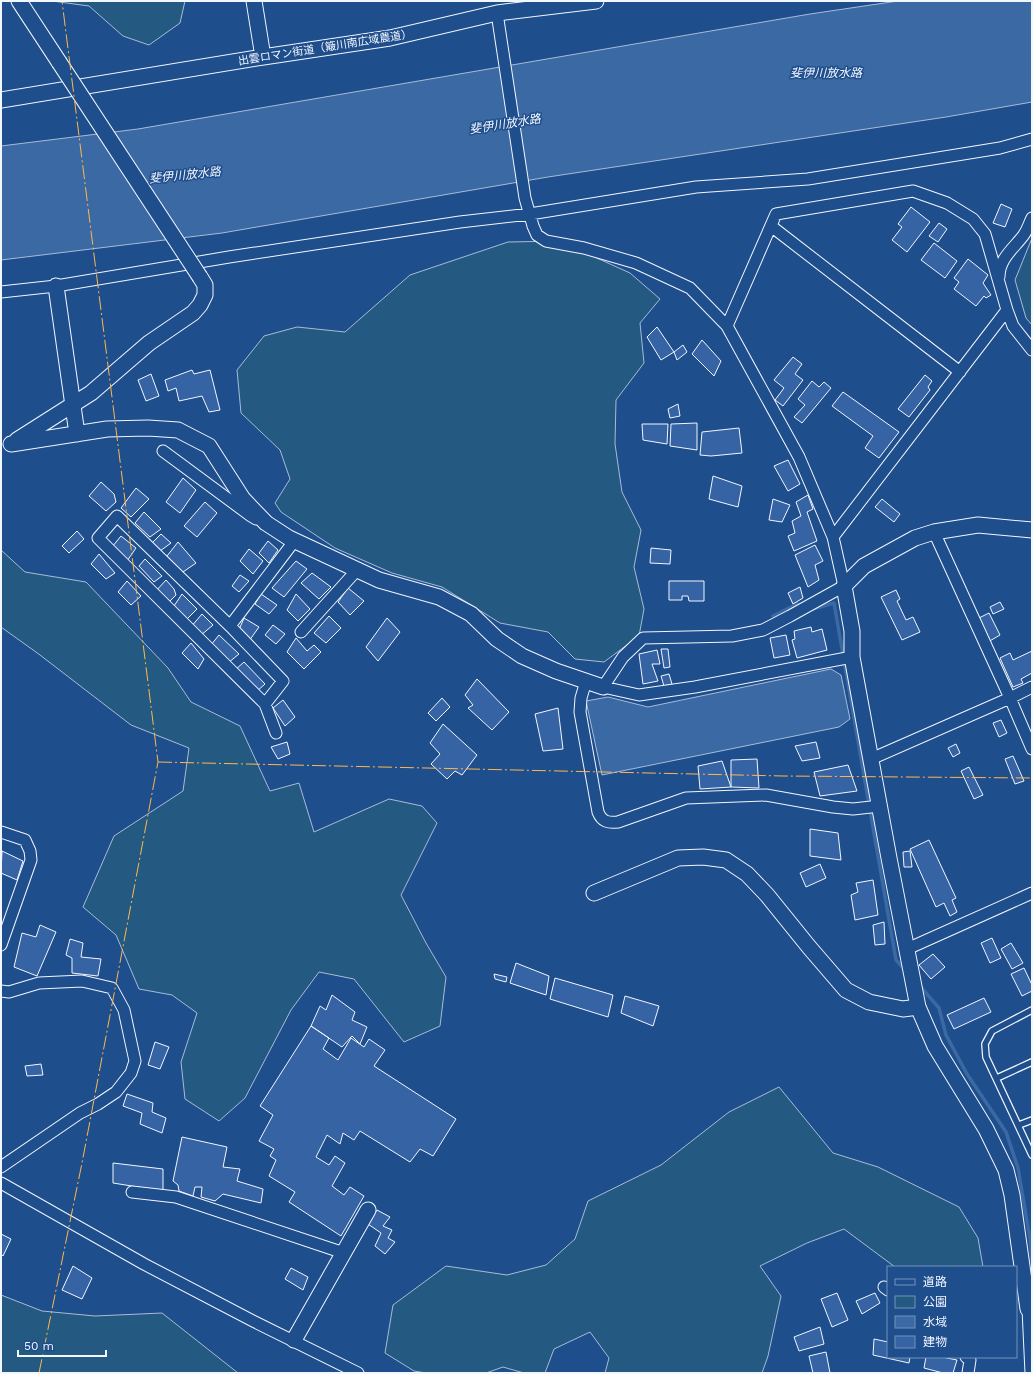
<svg xmlns="http://www.w3.org/2000/svg" width="1033" height="1374" font-family="'Work Sans','Noto Sans JP',sans-serif">
  <style>
    .green { fill: #245a82; stroke: #a8bbd7 }
    .water { fill: #3b69a3; stroke: #a8bbd7 }
    .lines { fill: none; stroke-linecap: round; stroke-linejoin: round }
    .stream { stroke: #3b69a3; stroke-width: 3.5 }
    .building { fill: #3563a3; stroke: #f2f6ff }
    .lane-casing { stroke: #f2f6ff; stroke-width: 8 }
    .street-casing { stroke: #f2f6ff; stroke-width: 13 }
    .secondary-casing { stroke: #f2f6ff; stroke-width: 17 }
    .lane { stroke: #1f4e8c; stroke-width: 5.5 }
    .street { stroke: #1f4e8c; stroke-width: 11 }
    .secondary { stroke: #1f4e8c; stroke-width: 15 }
    .secondary-bridge-casing { stroke: #f2f6ff; stroke-width: 17; stroke-linecap: butt }
    .secondary-bridge { stroke: #1f4e8c; stroke-width: 15 }
    .power { stroke: #ffb74d; stroke-width: 1; stroke-dasharray: 14 3 2 3; stroke-linecap: butt }
    .labels { text-anchor: middle; stroke-width: 3; stroke-linejoin: round; paint-order: stroke }
    .street-label { font-size: 11px; fill: #f2f6ff; stroke: #1f4e8c }
    .water-label { font-size: 12px; font-style: italic; fill: #f2f6ff; stroke: #1f4e8c }
  </style>
  <rect width="100%" height="100%" fill="#1f4e8c"/>
  <!-- green -->
  <path class="green" d="M52,1h133l-5,22 -31,22 -26,-9 -34,-30z
    M1032,238v87l-6,-7 -11,-38z
    M559,241l71,32 30,26 -20,24 4,40 -28,37 -1,44 7,48 19,38 -7,37 10,42 -5,27 -35,26 -29,-3 -27,-27 -48,-9 -58,-36 -50,-14 -57,-25 -54,-36 -6,-9 15,-24 -10,-29 -39,-37 -4,-43 27,-34 33,-9 48,5 65,-57 98,-33z
    M1,550l24,22 61,10 82,86 23,34 49,24 30,65 29,-8 15,49 75,-33 33,7 15,17 -36,72 25,48 20,34 -6,49 -36,16 -50,-63 -35,-7 -28,38 -46,88 -26,23 -34,-22 -4,-37 16,-49 -25,-18 -33,-6 -23,-54 -33,-28 31,-71 69,-45 6,-43 -58,-23 -91,-70 -39,-28z
    M779,1087l54,66 45,14 81,40 19,31 5,29h-88l-51,-38 -37,14 -47,23 21,30 -13,60 -6,17h-157l4,-15 -19,-26 -36,17 -9,24h-21l-21,-6 -17,6h-60l-12,-2 -29,-18 8,-48 53,-39 61,9 39,-10 29,-26 13,-38 73,-36 68,-53z
    M1,1295l41,16 53,5 67,-3 76,60h-237z"/>
  <!-- water -->
  <path class="water" d="M898,1h134v101l-86,15 -398,60 -326,56 -221,27v-114l137,-17 672,-115z
    M831,669l10,6 9,44 -11,8 -237,48 -16,-74 22,-4 40,10z"/>
  <g class="lines">
    <!-- stream -->
    <path class="stream" d="M811,608l2,1 21,-6 62,357 9,10
      M773,616l24,-12 6,2
      M919,985l20,23 7,27 21,39 39,58 12,36 12,71 2,23"/>
  </g>
  <!-- building -->
  <path class="building" d="M1001,204l11,5 -7,18 -12,-4z
    M911,207l19,15 -23,30 -15,-12 10,-13 -4,-3z
    M939,223l8,6 -9,13 -9,-6z
    M934,243l23,18 -12,17 -24,-18z
    M968,259l20,16 -5,8 8,12 -5,3 -2,-2 -8,10 -22,-17 5,-7 -5,-4z
    M657,327l17,25 -13,8 -14,-23z
    M702,340l19,21 -7,15 -22,-22z
    M683,345l4,7 -10,8 -3,-8z
    M793,357l9,7 -7,10 8,6 -20,26 -8,-6 9,-12 -10,-8z
    M192,370l2,4 16,-4 10,40 -11,2 -7,-16 -23,5 -3,-13 -8,3 -3,-11z
    M151,374l8,22 -13,5 -8,-21z
    M925,375l7,6 -4,6 2,3 -21,27 -11,-8z
    M812,381l7,6 5,-5 7,6 -29,35 -8,-6 11,-12 -7,-6z
    M843,392l56,40 -20,26 -14,-10 8,-12 -41,-30z
    M678,404l2,12 -10,2 -2,-9z
    M697,423v27l-27,-4 1,-22z
    M642,424h26l-1,20 -24,-4z
    M739,428l3,25 -31,3 -11,-1 2,-23z
    M788,460l12,24 -12,7 -14,-25z
    M713,476l29,10 -4,21 -29,-8z
    M183,478l13,12 -16,23 -14,-11z
    M101,482l13,12 2,8 -10,9 -17,-15z
    M136,488l13,11 -18,18 -10,-9z
    M808,495l5,14 -6,3 10,29 -23,10 -6,-15 7,-3 -3,-12 9,-5 -5,-14z
    M773,499l17,6 -8,17 -13,-2z
    M882,499l18,15 -6,8 -19,-15z
    M205,502l12,11 -20,24 -13,-11z
    M144,512l17,17 -11,8 -15,-14z
    M77,531l7,8 -15,14 -7,-7z
    M161,534l10,9 -11,8 -8,-8z
    M121,536l15,12 -9,13 -15,-14z
    M268,541l10,9 -9,13 -10,-10z
    M178,542l18,21 -13,9 -16,-16z
    M815,545l8,16 -8,4 4,15 -11,7 -13,-32z
    M651,548l20,2 -1,14 -20,-1z
    M249,549l14,12 -10,13 -13,-13z
    M99,554l16,19 -9,6 -15,-15z
    M145,559l17,17 -8,6 -15,-16z
    M296,561l11,8 -23,28 -12,-9z
    M312,573l19,14 -12,12 -18,-16z
    M240,575l9,6 -10,11 -7,-6z
    M166,580l8,9 2,6 -9,9 -12,-12z
    M127,581l14,15 -10,9 -13,-13z
    M669,581h35v20h-15l-1,-5h-6v4h-13z
    M800,587l3,11 -10,6 -5,-11z
    M348,588l16,13 -14,14 -12,-13z
    M896,590l4,9 -3,2 9,19 7,-3 7,15 -18,8 -21,-43z
    M182,594l15,15 -12,12 -13,-12z
    M261,594l16,11 -8,9 -14,-10z
    M296,594l14,15 -12,12 -11,-11z
    M1000,602l4,7 -11,5 -3,-7z
    M989,613l11,22 -12,7 -11,-23z
    M202,614l11,11 -13,11 -10,-8z
    M329,616l12,12 -15,15 -12,-10z
    M244,618l15,9 -10,14 -11,-9z
    M387,618l13,14 -22,29 -12,-14z
    M273,625l12,9 -9,10 -11,-9z
    M811,627l1,5 10,-3 5,21 -30,8 -5,-18 3,-1 -1,-8z
    M219,635l20,19 -11,9 -17,-18z
    M786,635l4,20 -16,3 -4,-20z
    M296,638l11,13 7,-6 7,7 -17,17 -17,-17z
    M191,643l13,16 -6,10 -16,-16z
    M661,649h7l2,18 -6,1z
    M657,650l3,14h-8l6,17 -15,3 -4,-30z
    M1032,651v22l-11,6 2,4 -10,4 -13,-29 10,-5 3,7z
    M244,662l21,22 -10,9 -20,-23z
    M669,674l3,10 -8,2 -3,-10z
    M477,679l32,33 -17,18 -24,-22 5,-3 -8,-10z
    M442,698l8,9 -14,14 -8,-8z
    M283,700l12,17 -10,9 -12,-18z
    M558,708l5,41 -20,2 -8,-37z
    M1001,720l6,13 -8,4 -6,-14z
    M443,724l34,31 -15,20 -7,-4 -8,8 -16,-15 9,-10 -10,-11z
    M287,742l3,12 -12,5 -7,-12z
    M816,742l4,16 -18,3 -7,-15z
    M956,744l4,9 -7,4 -5,-9z
    M1013,756l11,25 -9,3 -10,-25z
    M757,759l2,29 -28,-1v-27z
    M722,761l9,26 -31,2 -2,-23z
    M848,765l9,26 -37,5 -6,-24z
    M969,767l14,28 -9,4 -13,-28z
    M810,829l28,4 3,27 -31,-4z
    M929,840l27,58 -4,2 5,12 -7,4 -6,-13 -8,4 -26,-58z
    M2,851l21,10 -6,19 -16,-7z
    M910,851l2,16h-8l-1,-15z
    M820,864l6,14 -20,9 -6,-14z
    M873,880l5,35 -23,5 -4,-25 7,-3 -2,-9z
    M884,922l1,22 -10,1 -2,-20z
    M40,925l16,7 -19,44 -23,-9 8,-34 14,4z
    M992,938l9,20 -11,5 -9,-20z
    M70,939l13,4 -2,14 20,2 -3,17 -26,-3v-15l-6,-3z
    M1011,943l12,20 -11,6 -11,-20z
    M933,954l12,13 -14,12 -12,-14z
    M516,963l33,13 -3,19 -36,-12z
    M1024,968l8,17v6l-10,5 -11,-22z
    M494,974l13,3 -1,5 -11,-3z
    M555,978l58,17 -5,22 -58,-18z
    M332,995l23,17 -3,8 15,7 -7,17 -8,-8 -10,11 -31,-21 9,-20 6,4z
    M625,996l34,10 -6,20 -32,-13z
    M984,998l7,14 -37,17 -7,-14z
    M311,1026l18,12 -6,11 15,11 13,-22 13,9 5,-8 16,11 -11,16 82,53 -23,37 -13,-7 -10,13 -50,-31 -6,9 -11,-7 -3,11 -13,-9 -11,22 13,8 6,-9 10,7 -13,23 12,9 6,-8 14,9 -23,40 -52,-34 6,-10 -26,-16 7,-16 -6,-4 4,-7 -15,-8 14,-26 -13,-9z
    M155,1042l14,5 -9,22 -12,-4z
    M41,1064l2,11 -16,1 -2,-10z
    M127,1094l26,9 -1,9 14,6 -4,15 -22,-9 2,-11 -19,-7z
    M182,1137l45,10 -4,20 17,2 -3,12 26,8 -2,14 -38,-9 -8,7 -14,-4 1,-10h-7l-2,9 -14,-5 -1,-6 -5,-4z
    M113,1163l50,6v22l-50,-8z
    M377,1210l13,7 -7,9 9,4 -4,8 7,4 -10,12 -10,-8 6,-13 -13,-9z
    M1,1234l10,5 -8,17 -2,-2z
    M73,1266l19,12 -10,21 -20,-9z
    M291,1268l17,9 -5,13 -18,-11z
    M837,1293l11,27 -16,7 -11,-28z
    M875,1293l5,10 -18,11 -6,-13z
    M820,1327l4,17 -25,7 -5,-14z
    M874,1339l14,3v15h22l-1,6 -36,-8z
    M826,1352l4,21h-17l-4,-17z
    M926,1357h16l15,3 -4,13h-10l-19,-5z"/>
  <g class="lines">
    <!-- lane casing -->
    <g class="lane-casing">
      <path id="lane" d="M1032,1010l-40,21 -7,13 1,13 46,98
        M997,1078l35,-16
        M1019,1125l13,-5"/>
    </g>
    <!-- street casing -->
    <g class="street-casing">
      <path id="street" d="M497,13l28,185 8,28 4,9 9,6 38,7 52,15 54,25 37,38 72,131 34,80 11,49 -54,30 -27,14 -31,6 -89,2 -20,19 -20,30 36,8 56,-8 157,-30
        M771,226l189,146
        M999,277c0,-18 14,-28 24,-41 4,-5 6,-12 9,-18
        M1,292l55,-6 173,-29 231,-35 70,-8 166,-27 112,-8 192,-31 32,-9
        M727,326l49,-112 137,-23 34,12 26,16 12,15 22,76 6,16 19,24
        M163,451l88,65 5,3
        M934,532l76,166 22,51
        M833,537l174,-227
        M230,626l-113,-110 -19,22 167,166
        M301,632l56,-62
        M586,681l-5,17 -1,14 18,100c4,10 10,11 20,10l68,-24 80,-3 67,12 20,2 27,-3
        M276,733l-11,-29 18,-23 -53,-55 65,-86
        M871,759l139,-61 22,-11
        M1,832l24,8 5,11 1,9 -30,85
        M907,949l125,-56
        M1,991l8,1 30,-9 43,-2 30,7 12,22 11,51 -4,12 -15,19 -18,12 -18,9 -79,54
        M1,1183l143,81 109,57 105,52
        M132,1192l44,5 168,56
        M884,1287l4,3
        M966,1357l4,3 -2,13
        M1031,1373l-3,-64 4,-1"/>
    </g>
    <!-- secondary casing -->
    <g class="secondary-casing">
      <path id="secondary" d="M19,1l40,61
        M254,1l9,56
        M1,100l262,-43 127,-19 107,-25 99,-12
        M56,286l21,148
        M17,440l74,-47 58,-50 44,-30 7,-8 5,-10v-10l-5,-8
        M11,444l96,-15 41,-1 30,2 31,16 34,53 23,24 23,15 90,42 60,17 32,17 26,25 25,17 34,15 47,16
        M594,893l84,-35 25,-1 23,3 21,14 20,21 42,52 37,43 23,12 34,7 15,-2
        M1028,1309l-16,-114 -6,-25 -20,-41 -51,-83 -17,-39 -29,-149 -37,-201v-26l-8,-45 20,-20 51,-28 19,-6 44,-7 54,5
        M294,1340l74,-130"/>
    </g>
    <!-- lane -->
    <use href="#lane" class="lane"/>
    <!-- street -->
    <use href="#street" class="street"/>
    <!-- secondary -->
    <use href="#secondary" class="secondary"/>
    <!-- secondary-bridge casing -->
    <g class="secondary-bridge-casing">
      <path id="secondary-bridge" d="M59,62l141,215"/>
    </g>
    <!-- secondary-bridge -->
    <use href="#secondary-bridge" class="secondary-bridge"/>
    <!-- power -->
    <path class="power" d="M158,762l625,14 249,2
      M39,1373l43,-210 76,-401 -96,-761"/>
  </g>
  <g class="labels">
    <!-- street labels -->
    <g class="street-label">
      <text transform="translate(325 47) rotate(-9)" y="4">出雲ロマン街道（簸川南広域農道）</text>
    </g>
    <!-- water labels -->
    <g class="water-label">
      <text x="826" y="77">斐伊川放水路</text>
      <text transform="translate(505 124) rotate(-9)" y="4">斐伊川放水路</text>
      <text transform="translate(185 175) rotate(-6)" y="4">斐伊川放水路</text>
    </g>
  </g>
  <!-- border -->
  <rect width="1033" height="1374" fill="none" stroke="#f2f6ff" stroke-width="4"/>
  <!-- legend -->
  <rect x="887" y="1266" width="130" height="92" fill="#1f4e8c" stroke="#7391ba"/>
  <rect x="895" y="1279" width="20" height="6" fill="#1f4e8c" stroke="#7391ba"/>
  <text x="923" y="1286" font-size="12" fill="#f2f6ff">道路</text>
  <rect x="895" y="1296" width="20" height="12" fill="#245a82" stroke="#7391ba"/>
  <text x="923" y="1306" font-size="12" fill="#f2f6ff">公園</text>
  <rect x="895" y="1316" width="20" height="12" fill="#3b69a3" stroke="#7391ba"/>
  <text x="923" y="1326" font-size="12" fill="#f2f6ff">水域</text>
  <rect x="895" y="1336" width="20" height="12" fill="#3563a3" stroke="#7391ba"/>
  <text x="923" y="1346" font-size="12" fill="#f2f6ff">建物</text>
  <!-- scale -->
  <path d="M18 1350v6h88v-6" fill="none" stroke="#f2f6ff" stroke-width="2"/>
  <text x="24" y="1350" font-size="12" fill="#f2f6ff" stroke="#1f4e8c" stroke-width="3" paint-order="stroke">50 m</text>
</svg>
